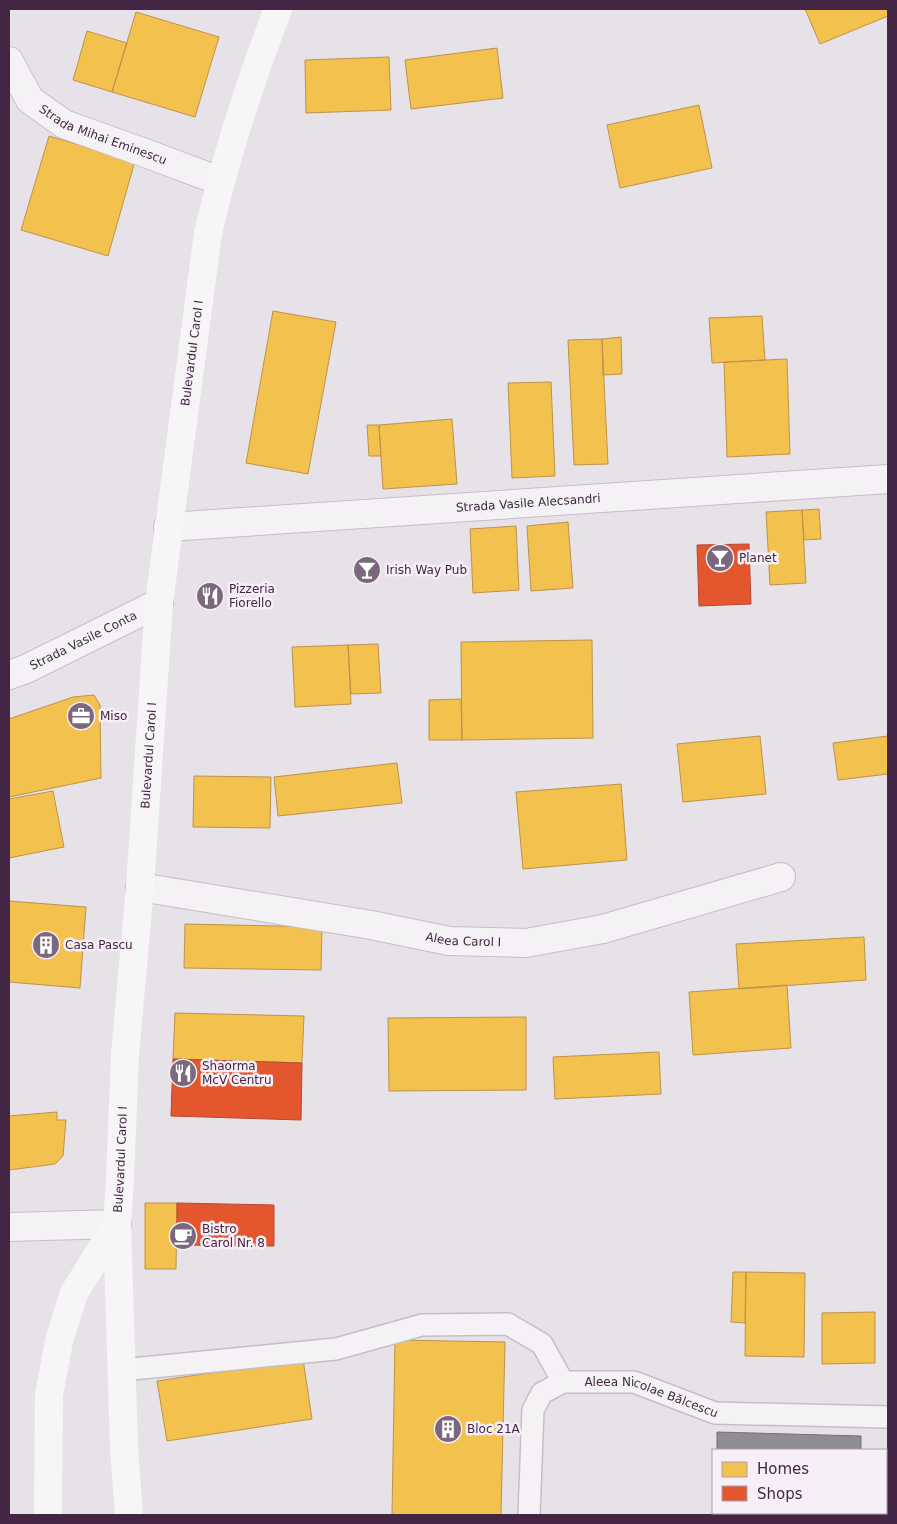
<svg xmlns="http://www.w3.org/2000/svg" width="897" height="1524" font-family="'DejaVu Sans',sans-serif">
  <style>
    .homes { fill: #f2c14e; stroke: #be924b }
    .shops { fill: #e4572e; stroke: #b44834 }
    .industry { fill: #8d8d92; stroke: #776e7a }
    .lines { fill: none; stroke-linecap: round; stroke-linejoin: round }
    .service-casing { stroke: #c5bfc5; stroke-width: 24 }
    .minor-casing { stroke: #c5bfc5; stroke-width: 30 }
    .tertiary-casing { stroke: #c5bfc5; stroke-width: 30 }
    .service { stroke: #f4f2f4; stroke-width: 21 }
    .minor { stroke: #f4f2f4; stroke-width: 28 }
    .tertiary { stroke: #f4f2f4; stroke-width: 28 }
    .secondary { stroke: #f7f6f7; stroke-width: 28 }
    .labels { text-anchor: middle; stroke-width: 5; stroke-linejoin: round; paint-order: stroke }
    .street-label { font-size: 12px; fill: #432643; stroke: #f7eff7 }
    .poi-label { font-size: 12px; fill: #432643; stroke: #f7eff7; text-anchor: start }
  </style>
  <rect width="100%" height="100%" fill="#e7e2e7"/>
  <!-- homes -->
  <path class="homes" d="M805,9h83v7l-68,28z
    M136,12l83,25 -24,80 -83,-25z
    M87,31l40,12 -15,49 -39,-12z
    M497,48l6,50 -92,11 -6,-49z
    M389,57l2,53 -85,3 -1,-53z
    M699,105l13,63 -92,20 -13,-63z
    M49,136l86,25 -27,95 -87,-26z
    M273,311l63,11 -28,152 -62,-11z
    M762,316l3,44 -53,3 -3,-45z
    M621,337l1,37 -19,1 -1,-36z
    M602,339l6,125 -34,1 -6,-125z
    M787,359l3,95 -63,3 -3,-95z
    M551,382l4,94 -43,2 -4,-95z
    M452,419l5,65 -74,5 -4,-64z
    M367,425h12l2,31h-12z
    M819,509l2,30 -17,1 -2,-30z
    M802,510l4,73 -36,2 -4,-73z
    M568,522l5,66 -42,3 -4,-65z
    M516,526l3,64 -46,3 -3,-64z
    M592,640l1,98 -131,2 -1,-98z
    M378,644l3,49 -30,1 -3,-49z
    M348,645l3,59 -56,3 -3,-60z
    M94,695l6,10 1,73 -92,19v-78l64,-22z
    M461,699l1,41h-33v-40z
    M760,736l6,58 -83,8 -6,-58z
    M888,736v38l-50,6 -5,-37z
    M397,763l5,40 -124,13 -4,-39z
    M194,776l77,1 -1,51 -77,-1z
    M621,784l6,76 -104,9 -7,-77z
    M53,791l11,56 -55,11v-59z
    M9,901l77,6 -6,81 -71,-6z
    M185,924l137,3 -1,43 -137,-2z
    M864,937l2,43 -127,9 -3,-45z
    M787,985l4,63 -98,7 -4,-63z
    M175,1013l129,3 -2,47 -129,-4z
    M526,1017v73l-137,1 -1,-73z
    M659,1052l2,42 -106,5 -2,-42z
    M57,1112v8h9l-3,36 -8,8 -46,6v-54z
    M145,1203h32l-1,66h-31z
    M733,1272h13l-1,51 -14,-1z
    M746,1272l59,1 -1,84 -59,-1z
    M875,1312v51l-53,1v-51z
    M395,1340l110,2 -4,173h-109z
    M303,1359l9,60 -145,22 -10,-60z"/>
  <!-- shops -->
  <path class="shops" d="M749,544l2,60 -52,2 -2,-61z
    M173,1059l129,4 -1,57 -130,-4z
    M177,1203l97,2v41l-97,-1z"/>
  <!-- industry -->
  <path class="industry" d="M717,1432l144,4v14h-144z"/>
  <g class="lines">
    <!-- service casing -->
    <g class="service-casing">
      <g id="service">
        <path d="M122,1370l214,-21 86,-24 86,-1 34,20 21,38"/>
        <path id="s1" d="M529,1515l4,-105 9,-17 21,-11h71l81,31 173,4"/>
      </g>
    </g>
    <!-- minor casing -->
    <g class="minor-casing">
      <g id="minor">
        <path id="s2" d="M9,61l21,39 34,24 81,29 75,28"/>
        <path id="s3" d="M9,675l17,-6 133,-66"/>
        <path id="s4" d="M140,887l231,38 78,16 77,2 77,-14 178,-52"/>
        <path d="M9,1227l108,-3"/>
      </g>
    </g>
    <!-- tertiary casing -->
    <g class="tertiary-casing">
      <g id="tertiary">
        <path id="s5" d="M168,527l720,-48"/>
      </g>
    </g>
    <!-- service -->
    <use href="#service" class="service"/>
    <!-- minor -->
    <use href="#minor" class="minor"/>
    <!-- tertiary -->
    <use href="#tertiary" class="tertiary"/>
    <!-- secondary -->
    <g class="secondary">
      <path d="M48,1515l1,-120 10,-54 15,-48 43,-69"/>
      <path id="s6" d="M129,1515l-5,-67 -7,-224 3,-45 5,-124 15,-168 19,-284 49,-370c18,-77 42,-151 70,-224"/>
    </g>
  </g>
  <!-- icons -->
  <defs>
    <g id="bar-disc" transform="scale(1.4375)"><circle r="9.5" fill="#7c687c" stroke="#f7eff7"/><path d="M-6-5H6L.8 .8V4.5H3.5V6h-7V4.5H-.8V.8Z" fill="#fff"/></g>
    <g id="restaurant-disc" transform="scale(1.4375)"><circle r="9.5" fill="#7c687c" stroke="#f7eff7"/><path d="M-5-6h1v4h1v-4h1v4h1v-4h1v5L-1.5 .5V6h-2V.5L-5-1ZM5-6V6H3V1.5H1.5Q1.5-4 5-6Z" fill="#fff"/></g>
    <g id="office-disc" transform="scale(1.4375)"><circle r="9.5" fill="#7c687c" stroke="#f7eff7"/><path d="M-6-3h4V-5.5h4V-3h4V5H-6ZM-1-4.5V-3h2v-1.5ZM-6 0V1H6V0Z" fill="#fff"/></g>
    <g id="building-disc" transform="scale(1.4375)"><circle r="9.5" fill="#7c687c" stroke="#f7eff7"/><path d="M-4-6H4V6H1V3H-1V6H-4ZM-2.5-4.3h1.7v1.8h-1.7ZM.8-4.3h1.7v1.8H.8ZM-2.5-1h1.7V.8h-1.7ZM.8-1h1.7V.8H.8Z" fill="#fff"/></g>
    <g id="cafe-disc" transform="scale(1.4375)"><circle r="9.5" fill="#7c687c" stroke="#f7eff7"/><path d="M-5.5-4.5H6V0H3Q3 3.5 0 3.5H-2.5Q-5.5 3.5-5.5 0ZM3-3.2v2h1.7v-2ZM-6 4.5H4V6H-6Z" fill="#fff"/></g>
  </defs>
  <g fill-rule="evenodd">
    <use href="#bar-disc" x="720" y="558"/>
    <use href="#bar-disc" x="367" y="570"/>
    <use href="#restaurant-disc" x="210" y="596"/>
    <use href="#office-disc" x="81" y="716"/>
    <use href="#building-disc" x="46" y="945"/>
    <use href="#restaurant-disc" x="183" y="1073"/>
    <use href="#cafe-disc" x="183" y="1236"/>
    <use href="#building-disc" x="448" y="1429"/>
  </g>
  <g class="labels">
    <!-- street labels -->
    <g class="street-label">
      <text dy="4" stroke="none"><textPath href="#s2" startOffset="126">Strada Mihai Eminescu</textPath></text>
      <text dy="4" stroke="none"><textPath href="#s6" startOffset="1166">Bulevardul Carol I</textPath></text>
      <text dy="4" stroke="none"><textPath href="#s5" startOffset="361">Strada Vasile Alecsandri</textPath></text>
      <text dy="4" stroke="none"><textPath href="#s3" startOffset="82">Strada Vasile Conta</textPath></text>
      <text dy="4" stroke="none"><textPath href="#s6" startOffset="761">Bulevardul Carol I</textPath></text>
      <text dy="4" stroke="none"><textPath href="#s4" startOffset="328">Aleea Carol I</textPath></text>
      <text dy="4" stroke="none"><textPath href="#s6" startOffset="356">Bulevardul Carol I</textPath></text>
      <text dy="4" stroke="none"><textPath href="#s1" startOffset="239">Aleea Nicolae Bălcescu</textPath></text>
    </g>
    <!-- poi labels -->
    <g class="poi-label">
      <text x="739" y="562">Planet</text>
      <text x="386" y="574">Irish Way Pub</text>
      <text x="229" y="593">Pizzeria<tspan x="229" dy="14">Fiorello</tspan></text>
      <text x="100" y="720">Miso</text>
      <text x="65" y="949">Casa Pascu</text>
      <text x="202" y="1070">Shaorma<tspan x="202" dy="14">McV Centru</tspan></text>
      <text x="202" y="1233">Bistro<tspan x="202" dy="14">Carol Nr. 8</tspan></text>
      <text x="467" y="1433">Bloc 21A</text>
    </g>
  </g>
  <!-- border -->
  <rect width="897" height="1524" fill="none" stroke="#432643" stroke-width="20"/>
  <!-- legend -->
  <rect x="712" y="1449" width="175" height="65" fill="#f7eff7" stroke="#af9faf"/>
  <rect x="722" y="1462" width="25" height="15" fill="#f2c14e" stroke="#af9faf"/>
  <text x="757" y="1474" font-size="15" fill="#432643">Homes</text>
  <rect x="722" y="1486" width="25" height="15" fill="#e4572e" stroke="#af9faf"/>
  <text x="757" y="1499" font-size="15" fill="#432643">Shops</text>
</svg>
